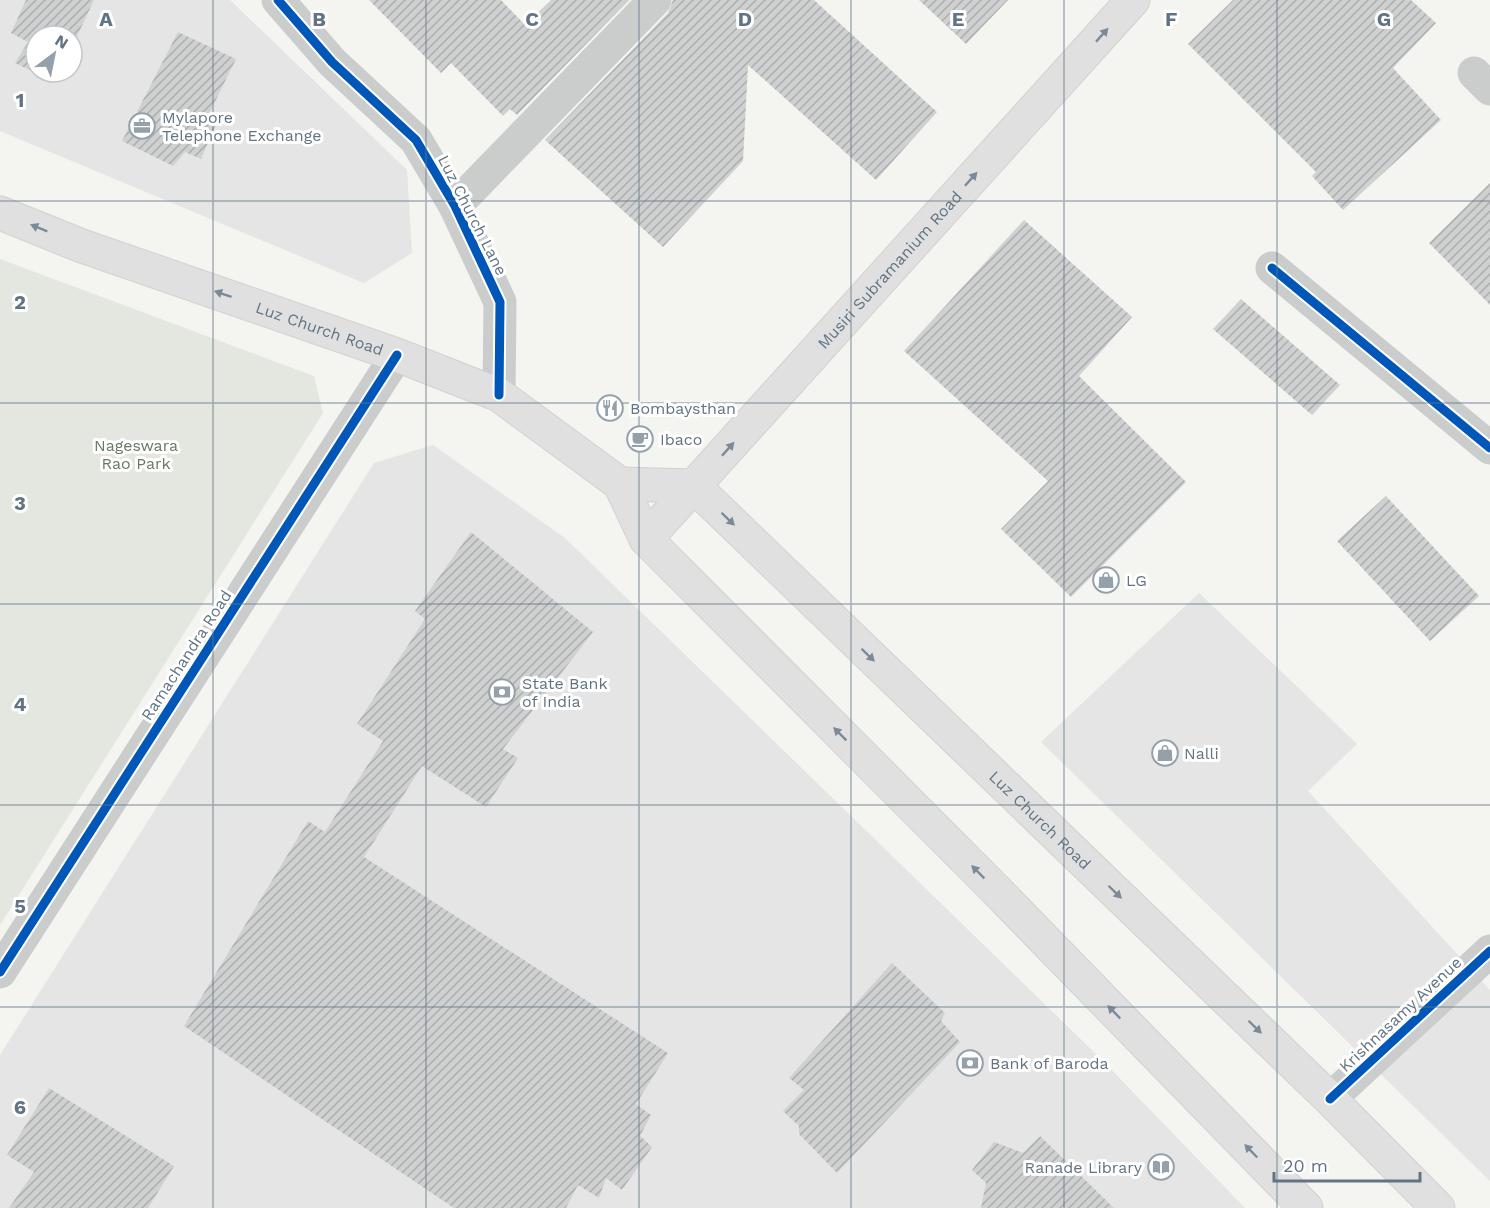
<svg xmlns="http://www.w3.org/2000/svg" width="1490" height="1208" font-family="'Work Sans',sans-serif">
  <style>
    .built { fill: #e4e5e4; fill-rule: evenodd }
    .green { fill: #e3e7df }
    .building { fill: url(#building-hatch) }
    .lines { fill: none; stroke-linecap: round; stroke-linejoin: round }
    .secondary-casing { stroke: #d0d2d1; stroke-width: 35 }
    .street { stroke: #cbcdcd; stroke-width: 33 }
    .secondary { stroke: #e0e0e0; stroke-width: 33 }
    .cycleway-casing { stroke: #fff; stroke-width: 13 }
    .cycleway { stroke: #0057b8; stroke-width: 9 }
    .oneway { fill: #7b8a96 }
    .grid { fill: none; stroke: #627483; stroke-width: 1.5; stroke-opacity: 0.55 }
    .labels { text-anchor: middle; stroke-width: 6; stroke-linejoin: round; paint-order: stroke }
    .poi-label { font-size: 16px; fill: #627483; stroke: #fff; text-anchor: start }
    .street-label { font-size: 16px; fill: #627483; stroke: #fff }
    .park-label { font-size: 16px; fill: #667a61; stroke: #fff }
    .grid-label { font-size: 20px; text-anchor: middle; font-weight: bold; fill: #627483; stroke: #fff; stroke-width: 6; stroke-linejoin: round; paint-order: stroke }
  </style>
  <defs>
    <pattern id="building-hatch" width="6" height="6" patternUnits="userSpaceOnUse" patternTransform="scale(1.5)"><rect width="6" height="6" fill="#cfd0d0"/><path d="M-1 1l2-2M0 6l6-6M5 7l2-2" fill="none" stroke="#abadae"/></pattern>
  </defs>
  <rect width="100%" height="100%" fill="#f4f4f1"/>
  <!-- built -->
  <path class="built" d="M0,0h230l177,170 5,83 -48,30 -364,-152zM36,36h36v36h-36z
    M433,445l132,93 535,520 145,150h-1245v-153l374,-592z
    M1199,593l158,151 -49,47 182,199v191l-449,-439z"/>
  <!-- green -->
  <path class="green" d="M0,259l314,117 9,37 -323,512z"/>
  <!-- building -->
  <path class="building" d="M26,0h68l-22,47v-11h-36v36h25l-5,10 -41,-19 13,-21 -17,-9z
    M369,0h132l24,25 26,-25h78l-112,115 -7,-6 -7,7 -52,-53 -10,10z
    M673,0h141l123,112 -61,68 -128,-115 -5,96 -80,86 -118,-107 123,-127z
    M919,0h89l-42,44z
    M1233,0h178l25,23 -43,45 48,52 -98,90 -31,-34 4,-4 -128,-128z
    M178,32l58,27 -28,57 9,6 -16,37 -16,-7 -12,14 -51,-25z
    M1490,183v122l-61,-62z
    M1024,220l108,97 -53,59 107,106 -115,115 -70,-68 47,-48 -144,-130z
    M1241,299l99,86 -28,30 -99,-86z
    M1386,496l93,100 -49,45 -93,-100z
    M471,532l122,100 -90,117 15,9 -32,49 -64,-41 -58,91 304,196 -32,51 15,11 -11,21 12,11 -30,43 -16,-12 -7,20 -21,-13 -12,23h-112l-270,-182 124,-205 17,11 58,-91 -26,-17 68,-105 -10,-8z
    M892,963l53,50 -4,8 19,21 -123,131 -38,-39v-8l-16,-15 21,-21 -15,-12z
    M49,1088l125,78 -26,42h-139l25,-36 -27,-17z
    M1040,1136l74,72h-133l5,-25 -14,-13 22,-28 29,11z"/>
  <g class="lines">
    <!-- secondary casing -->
    <g class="secondary-casing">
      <g id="secondary">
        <path id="s1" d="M0,213l82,33 315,109 102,40 121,89 26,55 347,348 313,321"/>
        <path id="s2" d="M620,484l74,2 636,613 108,109"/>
        <path id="s3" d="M646,539l487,-539"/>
      </g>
    </g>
    <!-- street -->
    <path class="street" d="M278,0l54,62 84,78 39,66 45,96 -1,93
      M1474,73l16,16
      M455,206l200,-206
      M1272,268l218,180
      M0,972l397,-617
      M1330,1099l160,-148"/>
    <!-- secondary -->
    <use href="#secondary" class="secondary"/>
    <!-- cycleway casing -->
    <g class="cycleway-casing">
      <path id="cycleway" d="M278,0l54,62 84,78 39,66 45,96 -1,93
        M1272,268l218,180
        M0,972l397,-617
        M1330,1099l160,-148"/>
    </g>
    <!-- cycleway -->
    <use href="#cycleway" class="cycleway"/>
  </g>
  <!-- one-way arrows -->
  <defs><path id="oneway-solid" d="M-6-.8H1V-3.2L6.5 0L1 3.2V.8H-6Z" transform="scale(1.5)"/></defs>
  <g class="oneway">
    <use href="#oneway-solid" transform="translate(1102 35) rotate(-48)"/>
    <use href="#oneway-solid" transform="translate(971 179) rotate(-48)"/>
    <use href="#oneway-solid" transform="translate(39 228) rotate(-158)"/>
    <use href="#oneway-solid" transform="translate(223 294) rotate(-161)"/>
    <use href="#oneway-solid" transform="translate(728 449) rotate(-48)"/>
    <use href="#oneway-solid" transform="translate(728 519) rotate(44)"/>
    <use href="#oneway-solid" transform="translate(868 655) rotate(44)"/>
    <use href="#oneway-solid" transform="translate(840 734) rotate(-135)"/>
    <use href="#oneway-solid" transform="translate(978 872) rotate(-135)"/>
    <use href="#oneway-solid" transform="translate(1115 892) rotate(44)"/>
    <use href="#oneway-solid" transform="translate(1114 1012) rotate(-134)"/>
    <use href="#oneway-solid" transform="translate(1255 1027) rotate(44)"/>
    <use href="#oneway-solid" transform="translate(1251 1151) rotate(-134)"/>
  </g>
  <!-- grid -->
  <path class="grid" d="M213,0v1208M426,0v1208M639,0v1208M851,0v1208M1064,0v1208M1277,0v1208M0,201h1490M0,403h1490M0,604h1490M0,805h1490M0,1007h1490"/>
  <!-- icons -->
  <defs>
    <g id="office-ring" transform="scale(1.35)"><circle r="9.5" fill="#fff" stroke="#95a1aa" stroke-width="1.5"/><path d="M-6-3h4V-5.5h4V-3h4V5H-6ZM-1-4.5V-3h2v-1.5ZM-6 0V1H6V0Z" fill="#95a1aa"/></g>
    <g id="restaurant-ring" transform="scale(1.35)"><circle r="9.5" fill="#fff" stroke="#95a1aa" stroke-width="1.5"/><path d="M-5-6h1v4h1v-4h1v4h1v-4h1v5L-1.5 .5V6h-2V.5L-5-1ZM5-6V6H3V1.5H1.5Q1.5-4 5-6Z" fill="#95a1aa"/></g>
    <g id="cafe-ring" transform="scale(1.35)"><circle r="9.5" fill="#fff" stroke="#95a1aa" stroke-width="1.5"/><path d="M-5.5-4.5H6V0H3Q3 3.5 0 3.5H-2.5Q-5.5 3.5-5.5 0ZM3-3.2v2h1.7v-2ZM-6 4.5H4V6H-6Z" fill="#95a1aa"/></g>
    <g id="shop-ring" transform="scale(1.35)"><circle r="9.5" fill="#fff" stroke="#95a1aa" stroke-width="1.5"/><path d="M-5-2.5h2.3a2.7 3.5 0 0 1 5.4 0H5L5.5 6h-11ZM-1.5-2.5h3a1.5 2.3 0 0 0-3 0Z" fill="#95a1aa"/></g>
    <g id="bank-ring" transform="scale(1.35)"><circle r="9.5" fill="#fff" stroke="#95a1aa" stroke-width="1.5"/><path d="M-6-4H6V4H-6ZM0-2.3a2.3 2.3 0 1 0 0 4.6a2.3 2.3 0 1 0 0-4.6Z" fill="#95a1aa"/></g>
    <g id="library-ring" transform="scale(1.35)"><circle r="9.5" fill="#fff" stroke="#95a1aa" stroke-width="1.5"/><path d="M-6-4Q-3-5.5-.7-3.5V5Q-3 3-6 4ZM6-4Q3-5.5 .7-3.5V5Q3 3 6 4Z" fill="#95a1aa"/></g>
  </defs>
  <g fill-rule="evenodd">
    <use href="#office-ring" x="142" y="126"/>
    <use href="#restaurant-ring" x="610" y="408"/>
    <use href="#cafe-ring" x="640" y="439"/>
    <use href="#shop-ring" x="1106" y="580"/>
    <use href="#bank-ring" x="502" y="692"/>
    <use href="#shop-ring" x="1165" y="753"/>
    <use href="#bank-ring" x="970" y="1063"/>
    <use href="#library-ring" x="1161" y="1167"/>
  </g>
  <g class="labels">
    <!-- poi labels -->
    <g class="poi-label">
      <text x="162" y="123">Mylapore<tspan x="162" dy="18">Telephone Exchange</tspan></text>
      <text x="630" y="414">Bombaysthan</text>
      <text x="660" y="445">Ibaco</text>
      <text x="1126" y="586">LG</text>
      <text x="522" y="689">State Bank<tspan x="522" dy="18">of India</tspan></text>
      <text x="1184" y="759">Nalli</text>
      <text x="990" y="1069">Bank of Baroda</text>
      <text x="1142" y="1173" text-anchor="end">Ranade Library</text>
    </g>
    <!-- street labels -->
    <g class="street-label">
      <text transform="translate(473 215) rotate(63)" y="6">Luz Church Lane</text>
      <text dy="6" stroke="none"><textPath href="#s3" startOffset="363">Musiri Subramanium Road</textPath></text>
      <text dy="6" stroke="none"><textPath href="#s1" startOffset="340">Luz Church Road</textPath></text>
      <text transform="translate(186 655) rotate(-57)" y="6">Ramachandra Road</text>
      <text dy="6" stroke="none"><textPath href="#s2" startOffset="555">Luz Church Road</textPath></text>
      <text transform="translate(1400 1014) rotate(-43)" y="6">Krishnasamy Avenue</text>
    </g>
    <!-- park labels -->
    <g class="park-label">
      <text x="136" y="451">Nageswara<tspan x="136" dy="18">Rao Park</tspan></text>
    </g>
  </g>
  <g class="grid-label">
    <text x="106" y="26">A</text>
    <text x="319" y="26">B</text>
    <text x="532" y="26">C</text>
    <text x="745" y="26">D</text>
    <text x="958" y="26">E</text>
    <text x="1171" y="26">F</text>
    <text x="1384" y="26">G</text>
    <text x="20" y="107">1</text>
    <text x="20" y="309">2</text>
    <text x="20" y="510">3</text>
    <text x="20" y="711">4</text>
    <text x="20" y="913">5</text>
    <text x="20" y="1114">6</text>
  </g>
  <!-- north arrow -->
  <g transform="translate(54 54) rotate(32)"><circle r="28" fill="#ffffff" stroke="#c0c7cd" stroke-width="1.5"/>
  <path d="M0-4.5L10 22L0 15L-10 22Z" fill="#95a1aa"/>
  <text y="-9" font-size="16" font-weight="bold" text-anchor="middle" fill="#627483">N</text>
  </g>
  <!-- scale -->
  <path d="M1274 1172v9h146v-9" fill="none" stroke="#627483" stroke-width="3"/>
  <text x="1283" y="1172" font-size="18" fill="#627483" stroke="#ffffff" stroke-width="4.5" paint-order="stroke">20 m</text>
</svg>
